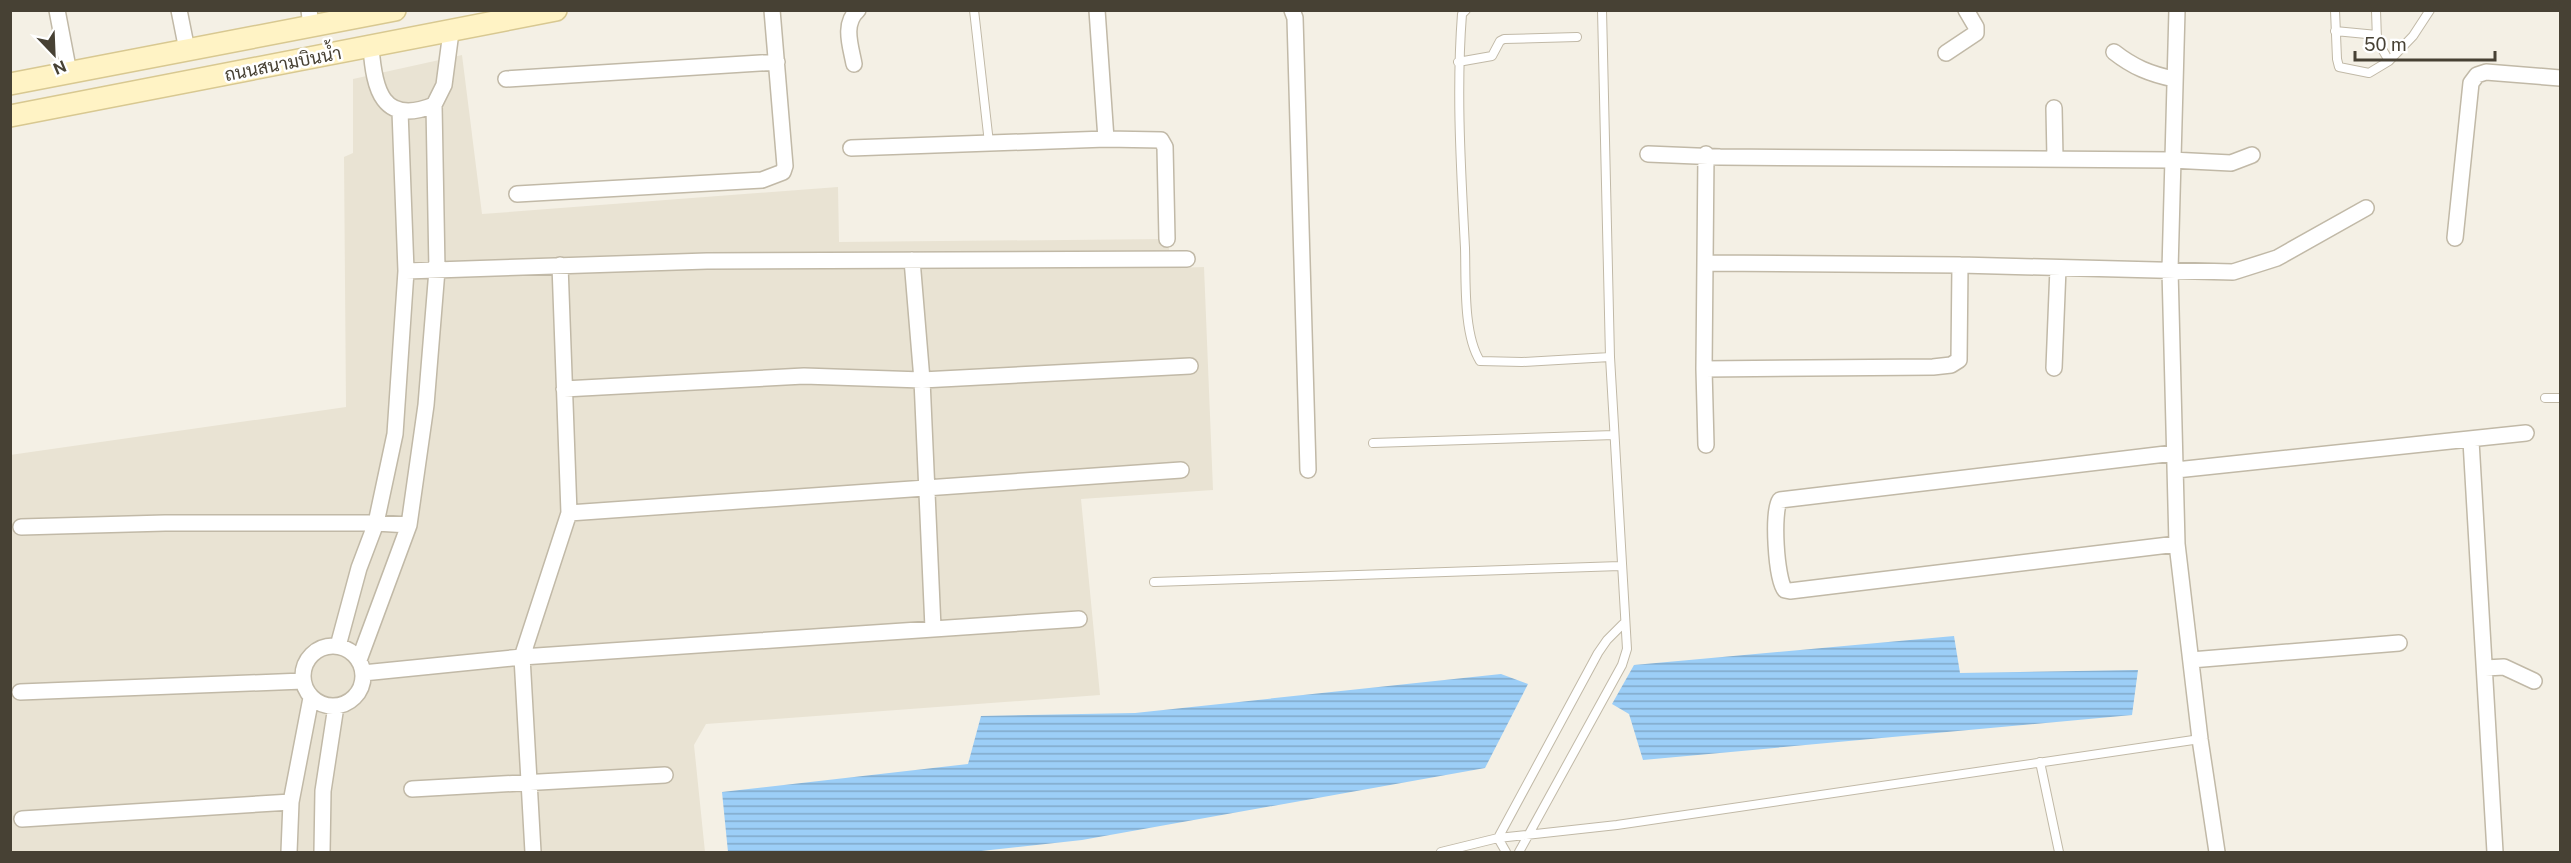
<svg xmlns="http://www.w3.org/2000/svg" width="2571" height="863" font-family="'Public Sans',Sarabun,sans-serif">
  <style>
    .residential { fill: #e9e3d3 }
    .water { fill: url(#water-rules) }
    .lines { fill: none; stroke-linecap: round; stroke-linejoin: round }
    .service-casing { stroke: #c1b9a7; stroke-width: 10 }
    .minor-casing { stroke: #c1b9a7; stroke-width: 18 }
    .secondary-casing { stroke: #d8c891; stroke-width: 24 }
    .service { stroke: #fff; stroke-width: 8 }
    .minor { stroke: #fff; stroke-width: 15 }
    .secondary { stroke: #fff3c5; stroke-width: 21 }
    .labels { text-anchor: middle; stroke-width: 5; stroke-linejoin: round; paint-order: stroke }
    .street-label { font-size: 18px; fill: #474134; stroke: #fff }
  </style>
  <defs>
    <pattern id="water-rules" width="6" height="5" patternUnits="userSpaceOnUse" patternTransform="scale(1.5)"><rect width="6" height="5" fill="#9ccef7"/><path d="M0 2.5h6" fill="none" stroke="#81a9c9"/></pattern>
  </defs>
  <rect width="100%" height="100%" fill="#f4f0e5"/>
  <!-- residential -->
  <path class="residential" d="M462,55l20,159 356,-27 1,55 328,-3 6,29 31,-1 9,223 -132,9 19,196 -394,29 -12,21 11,107h-694l-1,-397 336,-48 -2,-250 9,-4v-74z"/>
  <!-- water -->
  <path class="water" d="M1954,636l6,37 178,-3 -6,45 -489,45 -14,-46 -17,-10 22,-39z
    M1501,674l27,10 -43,84 -403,72 -110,12h-244l-6,-60 246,-28 13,-48 154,-3z"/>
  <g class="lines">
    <!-- service casing -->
    <g class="service-casing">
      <path id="service" d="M974,10l15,133
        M1466,10l-4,4c-6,78 -1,156 3,234 1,32 -2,86 15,113l42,1 88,-5
        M2335,10l2,49 2,8 30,6 20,-12
        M2376,10l1,30 12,21 24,-25 17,-26
        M2335,31l42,4
        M1458,62l34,-6 8,-15 4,-2 73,-2
        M2545,398h15
        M1373,443l241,-8
        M1154,582l466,-16
        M2040,762l19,90
        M1498,838l100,-185 9,-13 16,-16
        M1498,838l8,14
        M1441,852l57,-14 119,-13 583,-86
        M1519,852l103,-187 5,-16 -17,-292 -8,-347"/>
    </g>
    <!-- minor casing -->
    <g class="minor-casing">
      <path id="minor" d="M57,10l12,63
        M179,10l8,40
        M309,10l2,16
        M1097,10l9,129
        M1292,10l3,8 13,452
        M2177,10l-7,260 7,274 23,195 17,113
        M371,47c3,42 11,79 63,58l10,-20 7,-53
        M2114,52c19,15 36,22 60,27
        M1946,53l30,-20v-6l-10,-17
        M854,64c-3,-17 -12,-40 4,-54
        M506,79l271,-17
        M2054,108l1,50
        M851,148l255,-9 55,1 4,7 2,92
        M1648,154l72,3 451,3 60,3 21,-8
        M1706,154l-2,215 2,76
        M517,194l245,-14 21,-8 2,-6 -13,-156
        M2455,238l16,-155 6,-8 9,-3 74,6
        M912,260l10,120 11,248
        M1706,263l254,2 273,7 44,-14 89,-50
        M406,271l301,-10 480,-2
        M2054,368l4,-100
        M1704,369l229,-2 18,-2 8,-5 1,-95
        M564,389l240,-13 118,4 268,-14
        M2471,441l24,411
        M2174,453l-394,47c-8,11 -4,79 5,90l5,1 387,-47
        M2176,470l350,-37
        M569,513l612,-43
        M21,527l144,-4h211l33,2
        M303 676a30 30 0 1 1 60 0a30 30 0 1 1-60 0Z
        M338,646l21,-78 17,-45 19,-89 11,-163 -6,-160
        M359,660l50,-135 17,-120 11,-135 -3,-165
        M2191,660l208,-17
        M2485,668l19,-1 30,14
        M363,673l159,-16 557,-38
        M20,692l283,-11
        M412,789l253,-14
        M22,819l269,-17
        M289,852l2,-50 20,-104
        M322,852l1,-61 13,-85
        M533,852l-11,-195 47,-144 -9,-248"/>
    </g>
    <!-- secondary casing -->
    <g class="secondary-casing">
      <path id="secondary" d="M10,84l385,-74
        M10,116l546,-106"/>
    </g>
    <!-- service -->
    <use href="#service" class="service"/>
    <!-- minor -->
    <use href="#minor" class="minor"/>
    <!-- secondary -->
    <use href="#secondary" class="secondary"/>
  </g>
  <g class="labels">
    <!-- street labels -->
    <g class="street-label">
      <text transform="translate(283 64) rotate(-11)" y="6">ถนนสนามบินน้ำ</text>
    </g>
  </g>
  <!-- border -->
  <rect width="2571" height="863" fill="none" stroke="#474134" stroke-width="24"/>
  <!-- north arrow -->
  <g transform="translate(54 54) rotate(157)" stroke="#ffffff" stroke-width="4.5" paint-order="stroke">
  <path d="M0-4.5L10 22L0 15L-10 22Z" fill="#474134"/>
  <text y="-9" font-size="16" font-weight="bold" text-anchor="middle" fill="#474134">N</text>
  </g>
  <!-- scale -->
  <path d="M2355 51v9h140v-9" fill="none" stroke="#474134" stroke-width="3"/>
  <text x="2364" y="51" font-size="18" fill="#474134" stroke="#ffffff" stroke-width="4.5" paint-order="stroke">50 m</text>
</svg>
